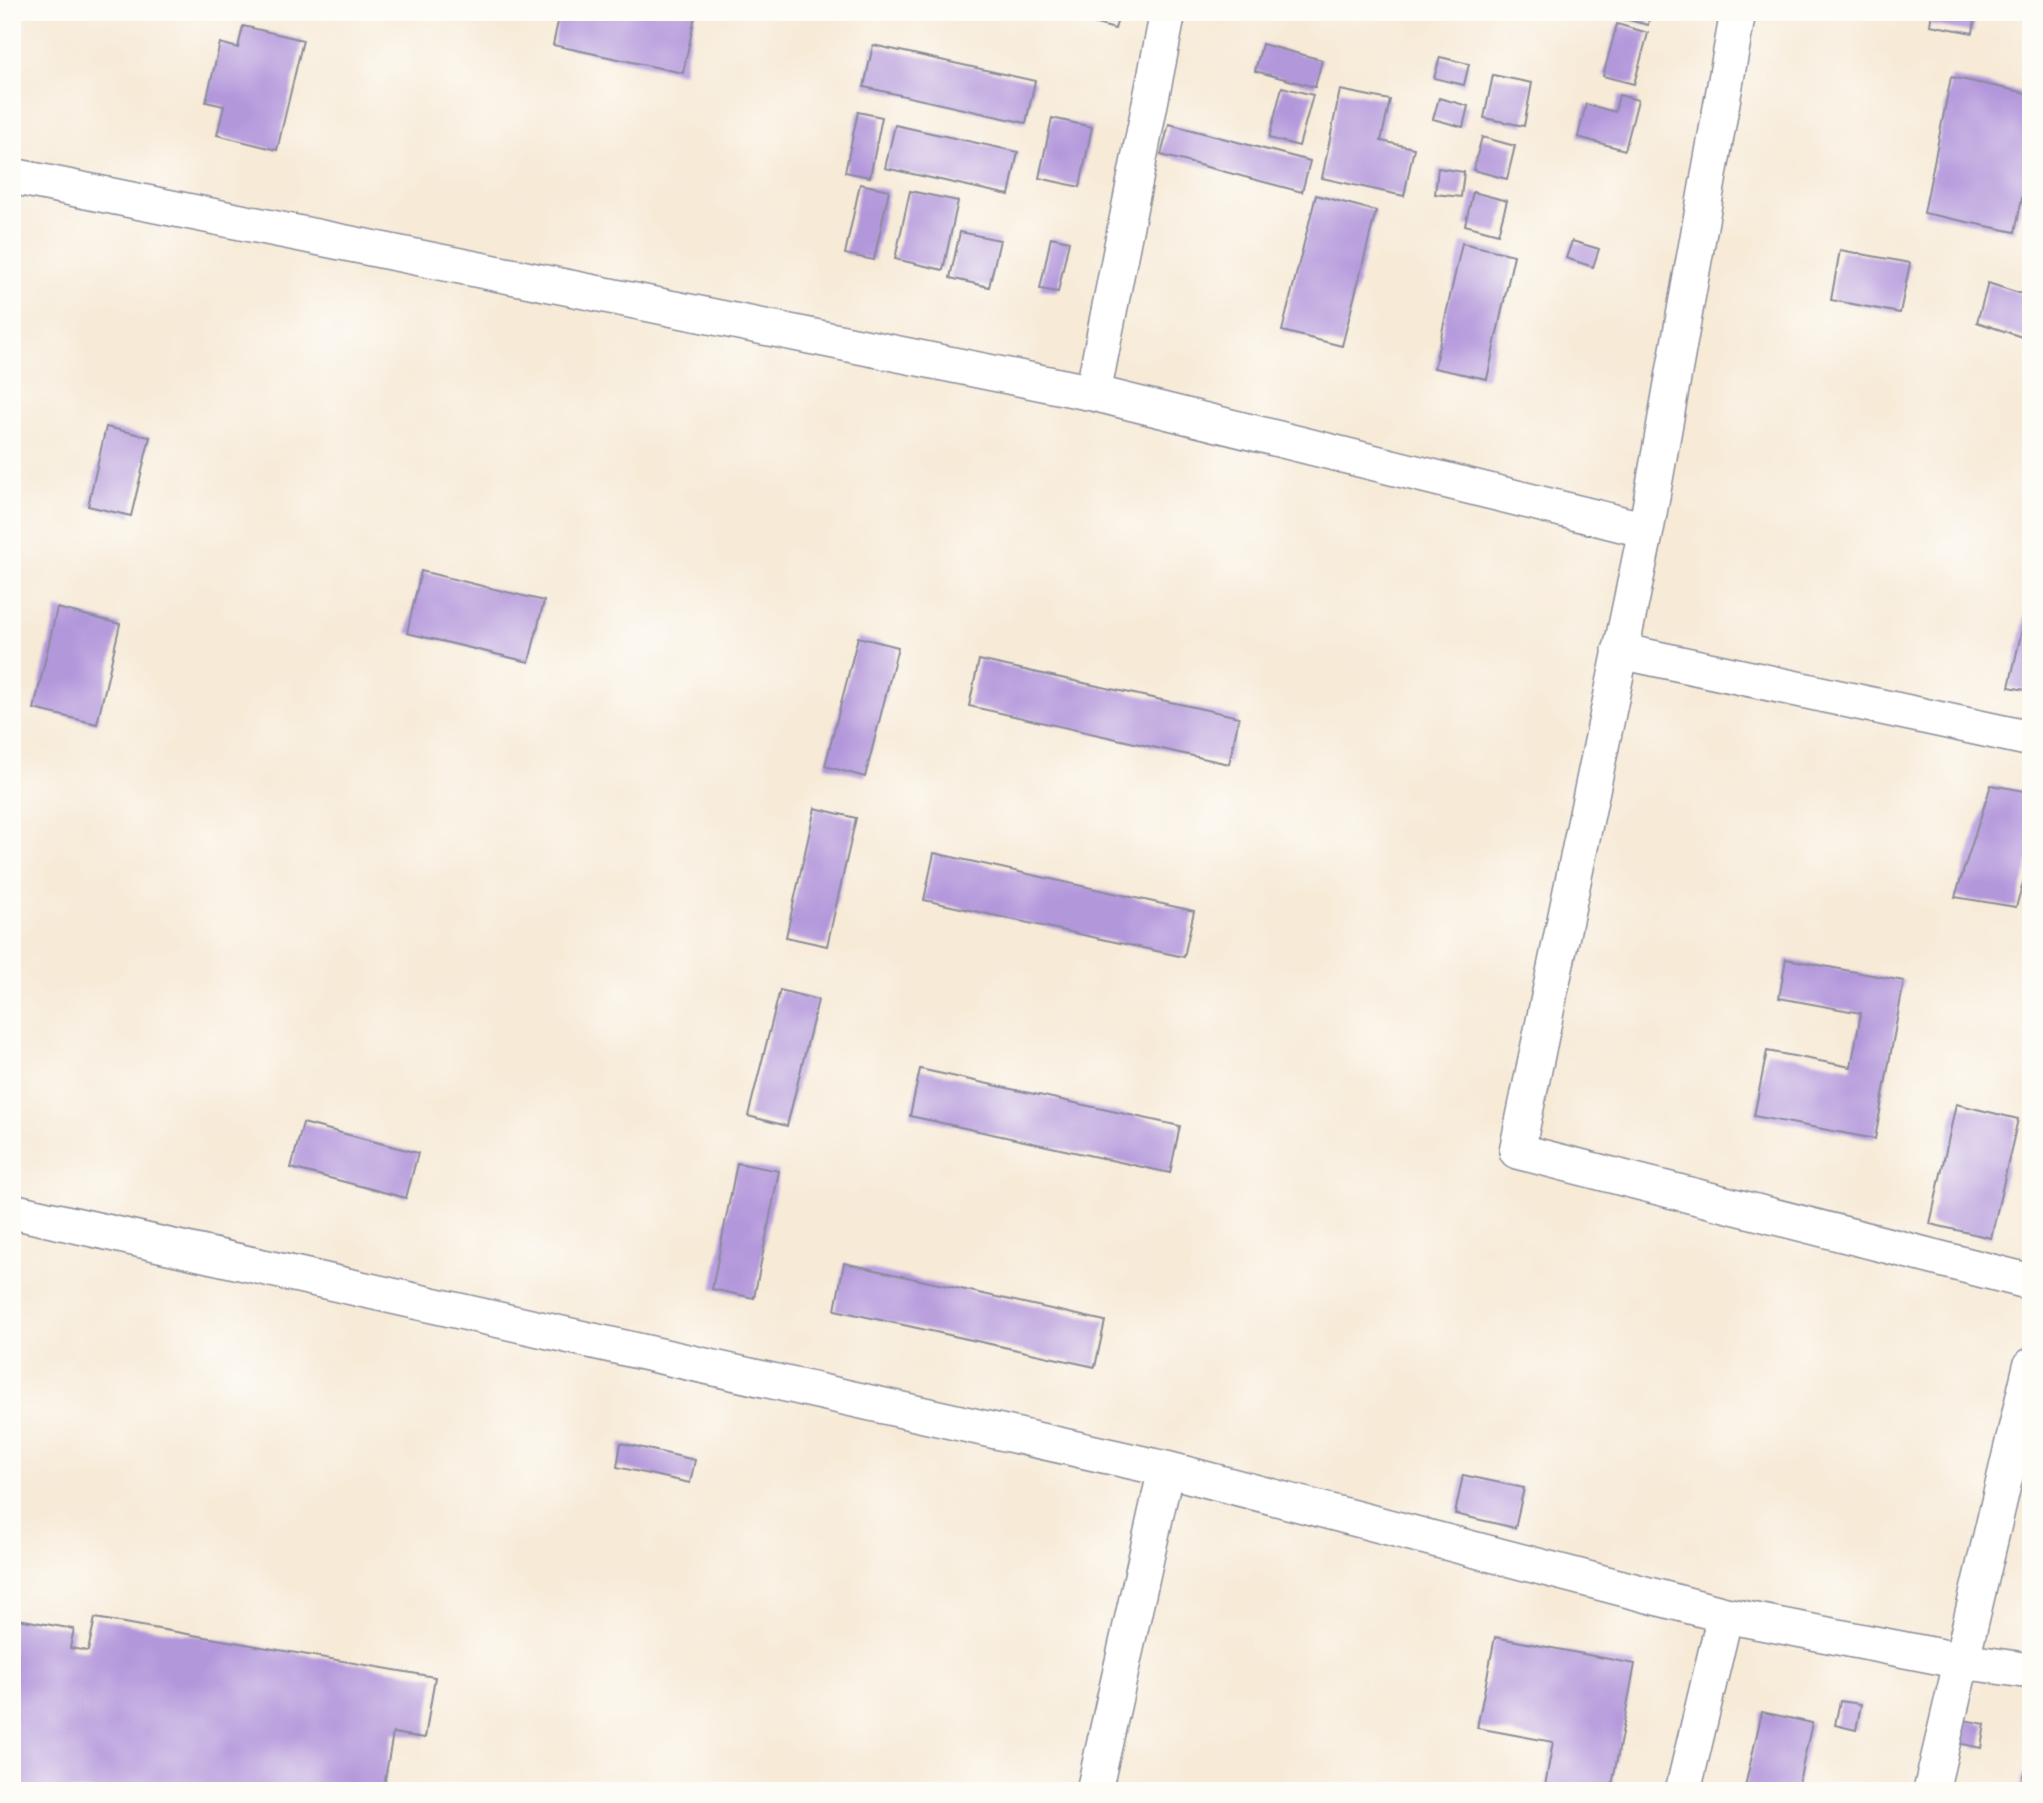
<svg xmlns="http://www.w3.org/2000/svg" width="2043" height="1803" font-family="'IM FELL Double Pica',serif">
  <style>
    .building { fill: #b397db }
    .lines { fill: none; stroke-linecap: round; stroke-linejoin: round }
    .minor-casing { stroke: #898c9a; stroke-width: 38 }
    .minor { stroke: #fff; stroke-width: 35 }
  </style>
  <rect width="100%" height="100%" fill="#fdfcf7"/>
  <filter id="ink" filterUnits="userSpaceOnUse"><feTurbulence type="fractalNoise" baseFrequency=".0143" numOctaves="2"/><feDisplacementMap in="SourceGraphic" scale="14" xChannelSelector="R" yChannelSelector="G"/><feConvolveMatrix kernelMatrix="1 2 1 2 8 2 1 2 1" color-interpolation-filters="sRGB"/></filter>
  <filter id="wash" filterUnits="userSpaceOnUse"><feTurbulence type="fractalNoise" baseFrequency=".00686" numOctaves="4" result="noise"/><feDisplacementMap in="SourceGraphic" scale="28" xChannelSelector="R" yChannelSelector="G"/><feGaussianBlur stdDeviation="1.57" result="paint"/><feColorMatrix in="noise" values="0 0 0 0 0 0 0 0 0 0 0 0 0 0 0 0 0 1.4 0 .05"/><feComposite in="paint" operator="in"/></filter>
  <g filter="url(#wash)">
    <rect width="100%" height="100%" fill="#f7ead7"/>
    <g id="blocks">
      <!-- building -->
      <path class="building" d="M560,12h136l-13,61 -130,-28z
        M1052,12h68l-5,17z
        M1627,12h23l-2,13 -23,-6z
        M1932,12h44l-3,21 -43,-8z
        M1617,24l31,9 -14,51 -31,-8z
        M243,26l60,14 -26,110 -60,-15 7,-29 -18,-4 14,-59 18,5z
        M1262,44l60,16 -7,27 -60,-16z
        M873,45l162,36 -9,42 -162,-36z
        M1440,57l29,7 -5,21 -30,-7z
        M1493,75l39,8 -8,43 -40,-8z
        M1951,77l80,17v61l-16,77 -91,-19z
        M1282,87l31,8 -14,51 -30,-8z
        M1340,90l50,10 -9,41 33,7 -10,48 -82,-18z
        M1619,95l19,5 -13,50 -47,-13 8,-33 29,8z
        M1439,98l29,8 -5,21 -30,-8z
        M858,112l24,5 -12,60 -25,-5z
        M1052,118l40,9 -12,60 -41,-9z
        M1169,124l141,37 -8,31 -141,-37z
        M895,125l123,27 -9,43 -124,-27z
        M1482,137l33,9 -8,33 -34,-9z
        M1438,168l26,4 -3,25 -26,-3z
        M860,184l29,6 -15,70 -29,-6z
        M910,191l48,10 -15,69 -48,-11z
        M1473,192l34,9 -9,33 -33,-9z
        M1316,195l60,16 -34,135 -60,-15z
        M960,232l40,8 -11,47 -39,-9z
        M1051,237l18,4 -11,51 -18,-3z
        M1572,241l27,8 -6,18 -27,-9z
        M1462,243l52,12 -27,124 -53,-11z
        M1840,250l70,13 -10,50 -69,-13z
        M1988,283l43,14v43l-54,-18z
        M106,427l44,10 -19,79 -43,-10z
        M421,571l123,30 -15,61 -122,-29z
        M2030,594h1v97l-22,-4z
        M57,608l63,16 -23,100 -63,-15z
        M858,637l40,10 -33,130 -40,-11z
        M979,660l260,57 -10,47 -260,-58z
        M1991,785l40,7v63l-15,52 -61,-10z
        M815,808l41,10 -29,128 -41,-9z
        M934,853l260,58 -10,46 -260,-57z
        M1786,959l118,22 -29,158 -121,-23 13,-65 84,16 10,-54 -82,-15z
        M780,990l38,10 -31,126 -39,-10z
        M920,1069l260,57 -10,47 -260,-57z
        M1956,1104l62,15 -27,119 -61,-14z
        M303,1123l115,30 -12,45 -115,-30z
        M737,1163l42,8 -25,127 -42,-9z
        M844,1263l261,58 -10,46 -260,-57z
        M621,1443l74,17 -5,23 -73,-16z
        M1463,1475l61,13 -9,40 -60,-14z
        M12,1618l62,11 -4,19 18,3 7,-33 340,59 -10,61 -32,-5 -10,58h-371z
        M1495,1637l140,27 -24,127h-67l9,-49 -76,-14z
        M1840,1701l21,3 -5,26 -21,-5z
        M1762,1712l50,11 -15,68h-53z
        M1953,1718l32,6 -4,24 -33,-7z
        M2024,1773l7,2v16h-11z"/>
    </g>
  </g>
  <g filter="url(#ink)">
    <use href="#blocks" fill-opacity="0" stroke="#898c9a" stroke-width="2"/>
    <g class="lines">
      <!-- minor casing -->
      <g class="minor-casing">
        <path id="minor" d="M1738,12l-92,518 -129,621 514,131
          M12,176l1081,217 553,137
          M1093,393l75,-381
          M1620,651l411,88
          M12,1211l1154,258 559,146 237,46 69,10
          M1094,1791l72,-322
          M1683,1791l42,-176
          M1931,1791l100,-425"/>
      </g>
      <!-- minor -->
      <use href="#minor" class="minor"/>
    </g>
  </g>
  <!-- margin -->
  <rect width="2043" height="1803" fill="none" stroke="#fdfcf7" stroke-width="42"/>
</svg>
